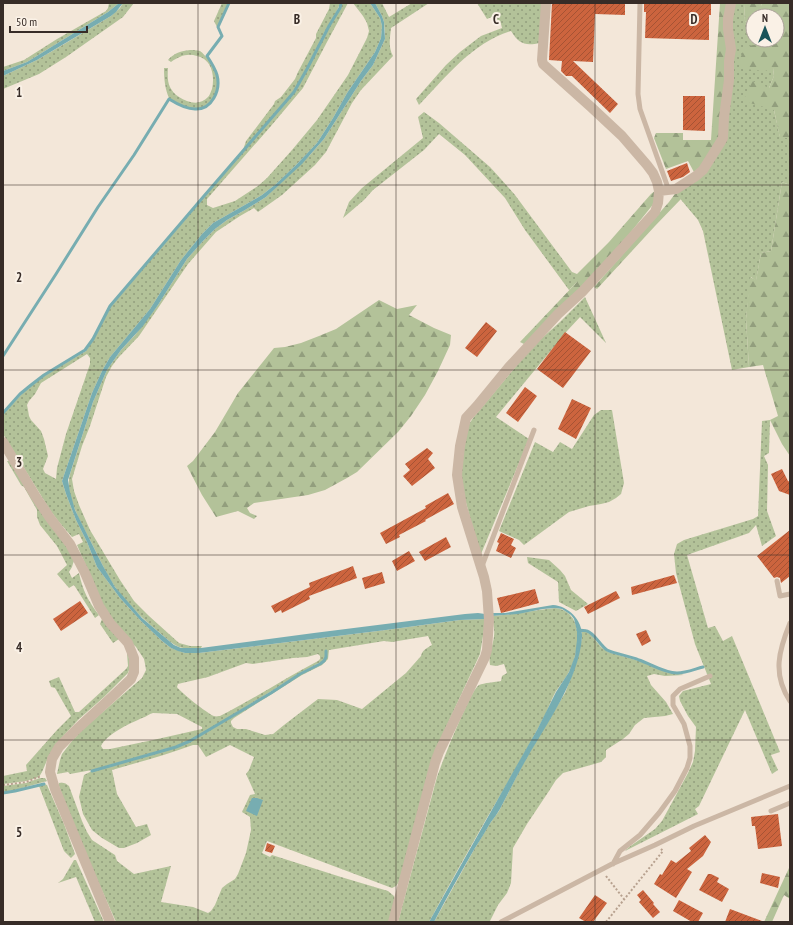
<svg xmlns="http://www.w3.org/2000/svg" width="793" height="925" font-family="'PT Sans Narrow',sans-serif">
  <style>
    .grass { fill: url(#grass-dots); fill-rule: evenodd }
    .forest { fill: url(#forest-firs) }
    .water { fill: #77adb1 }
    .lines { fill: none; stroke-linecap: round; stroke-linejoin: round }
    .stream { stroke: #77adb1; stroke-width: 3 }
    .building { fill: url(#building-hatch) }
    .path { stroke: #b7a18f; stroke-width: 2; stroke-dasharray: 2 2; stroke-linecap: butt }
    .service { stroke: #cbb7a5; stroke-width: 5 }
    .minor { stroke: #cbb7a5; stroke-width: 10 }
    .grid { fill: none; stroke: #372c27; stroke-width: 1; stroke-opacity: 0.55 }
    .grid-label { font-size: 13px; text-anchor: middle; font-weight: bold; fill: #372c27; stroke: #faf1e6; stroke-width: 4; stroke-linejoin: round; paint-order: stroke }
  </style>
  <defs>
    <pattern id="grass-dots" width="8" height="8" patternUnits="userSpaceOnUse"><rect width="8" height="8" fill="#b3c299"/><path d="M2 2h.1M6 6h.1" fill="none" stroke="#929e7d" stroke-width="1.8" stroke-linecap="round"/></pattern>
    <pattern id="forest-firs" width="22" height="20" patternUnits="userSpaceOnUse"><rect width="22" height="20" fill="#b3c299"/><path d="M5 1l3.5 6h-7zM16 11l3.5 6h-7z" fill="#929e7d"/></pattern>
    <pattern id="building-hatch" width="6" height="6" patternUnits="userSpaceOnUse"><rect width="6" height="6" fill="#cc643e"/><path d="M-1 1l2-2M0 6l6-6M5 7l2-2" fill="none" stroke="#a65334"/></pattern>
  </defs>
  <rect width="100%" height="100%" fill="#f3e7d9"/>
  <!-- grass -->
  <path class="grass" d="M109,3h10l-11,9 -81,50 -24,9v-4l21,-7 33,-21 49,-28 2,-3z
    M123,3h11l-11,14 -57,40 -27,17 -36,15v-13l34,-16 29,-17 45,-27 9,-8z
    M222,3h6l-11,24 -3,-6z
    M330,3h10c-3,10 -11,20 -16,30 -10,19 -18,41 -31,59 -15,20 -33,39 -50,58l3,-9 28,-37 1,-3 6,-4 14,-18 3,-7 18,-34v-4l13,-25z
    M342,3h6l-21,39 -24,46 -32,38 -64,73v6l6,3 22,-7 23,-15 9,-8 25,-28 25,-30 31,-45 19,-37 2,-7 -2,-8 -4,-7 -10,-13h17l10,15 2,8 -1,12 -6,14 -28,41 -14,25 -16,25 -21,22 -20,19 -14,11 -12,7 -37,21 -11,11 -21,26 -31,49 -40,48 -8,14 -10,22 -30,88 4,13 10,26 11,22 10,25 23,31 21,23 21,20 9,7 14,5h14l187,-23 74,-10 25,-1v5l-5,30 -46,99 -35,129 -3,4 -4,2 -125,-47 -5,12 8,4 2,-2 69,22 47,14 6,5 1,4 -6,22h-273l-42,-95 -15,-41v-3c4,-1 7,0 10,3l13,35 5,11 5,8 23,15 2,6 17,13 37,-8 -10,36 32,5 15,6 3,-2 4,-6 7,-17 5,-4 8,-5 3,-5 8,-21 5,-23 -1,-13 -8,-5 8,-17 5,-1 -3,-7 -6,-13 3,-4 5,-13 -24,-12 -24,12 -8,-12h-5c-27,10 -54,17 -81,25l5,24 19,33 11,-3 4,11 -14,8 -13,5h-5l-17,-10 -10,-8 -9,-16 -4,-17 5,-22 8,-4 85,-24 13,-5 81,-48 30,-20 19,-9 4,-3 2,-4 1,-7h-2v6l-2,4 -4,2 -19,10 -30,19 -80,49 -14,5 -84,24 -22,4 -2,-2 -11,2 3,-14 2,-6 10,-13 11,-12 59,-51 4,-8 -1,-6 -1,-5 -8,-12 -15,-16 -18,-26 -26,-60 6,-3 -4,-8 -7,3 -13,-15 -9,-12 -47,-76v-20l18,-19 10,-10 13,-9 42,-25 8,-12 17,-33 183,-214c13,-20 23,-42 34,-64 5,-8 11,-16 14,-25zM87,354l3,4v6l-24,70 -9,34 -1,11 -11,-6 -2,-4 5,-13 -4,-17 -3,-8 -10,-11 -2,-4 -1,-6 -1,-5 2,-4 6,-7 6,-11zM428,636l4,9c-5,3 -10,5 -11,11l-15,17 -44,36 -25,-9 -19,-1 -34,26 -11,9 -8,1 -19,-6h-9l-4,-2 -2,-4v-2l3,-3 68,-43 20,-10 6,-6 1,-9 55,-9 8,1zM318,654l2,2v3l-2,2c-33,17 -64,38 -98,55 -3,0 -3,1 -6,0 -6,-2 -34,-24 -37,-29l1,-3 4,-1 26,-6 38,-14 7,1 40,-6 14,-1zM153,713l24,1 25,13v2l-49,11 -43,9h-7l-2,-3c7,-13 28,-22 41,-28 4,-1 7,-4 11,-5z
    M375,3h7l7,14 23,-14h17l-38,25c-1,10 -3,19 2,28l-32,34 -9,13 -26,49 -11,13 -33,30 -24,17 -4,-4 -14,8 -24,16 -28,32 -49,72 -21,22 -6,8 -6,11 -16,49 -8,20 -10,33 2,12 5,14 11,25 30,50 14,21 15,15 30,27 11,3h12l-1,2c-9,0 -18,2 -26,-3 -5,-3 -10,-8 -15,-12 -14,-11 -27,-24 -39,-38 -13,-16 -21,-36 -31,-55 -9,-18 -26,-45 -20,-66l23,-72 14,-32 14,-20 14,-15 23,-30 29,-46 16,-18 12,-12 12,-9 18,-10 21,-13 44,-42 14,-16 37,-58 12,-16 12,-26v-6l-1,-11 -2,-6z
    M477,3h66l-3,40c-15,3 -21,1 -29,-12 -39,12 -65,46 -92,74l-3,-6 30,-34 14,-13 21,-16 21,-8 -1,-4 -7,-8 -7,3z
    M732,3h30l-1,3 -17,-2 1,17 8,4v15h12l-1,3 -11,2 20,23 1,8 -5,12 11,49 9,1 1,-1v48l-8,-3 -11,69 -10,2 -5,28 -5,-4 -5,42 3,48 -17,3 -29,-139 -5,-11 -21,-25v-4l44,-47z
    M190,50c3,0 7,0 10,1 3,2 6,6 9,9 9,12 13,31 0,43 -4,3 -9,6 -14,6 -9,-1 -18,-6 -26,-11 -4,-9 -5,-19 -5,-30h4c-1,13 0,21 11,29 9,6 21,9 29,0 2,-2 3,-6 4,-8 3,-13 0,-30 -15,-33 -10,-3 -17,0 -26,6l-3,-2c6,-7 13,-9 22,-10z
    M424,112l15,11 51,44 10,11 15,17 57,77 5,2v8l-8,8 -44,-60 -20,-32 -40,-43 -26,-21 -15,16 -51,40 -9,10 -21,18 6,-16 13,-14 61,-50 -5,-21z
    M585,297l21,46 -26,-26 -13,14 -71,86 33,22 -48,115 -4,-10 -17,-64 -1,-8 9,-46 5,-8 59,-71 28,-25z
    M601,410h11l12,73 -3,11 -5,4 -7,4 -8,2 -12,2 -20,6 -45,33 -5,-5 -20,-9 36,-89 18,10 7,-10 12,7 22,-34z
    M770,420l-1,33 -5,3 4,9 -1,46 9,25 -14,10 -6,-21 -7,8 -62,22 21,73 7,-2 8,15 9,-5 48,116 -9,3 7,15 -6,4 -27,-64 -46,96 -4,3 3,5 -73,37 4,-4 26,-18 7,-8 26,-48 5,-11 2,-11 1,-24 -8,-11 -8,-15 -1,-5 4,-5 28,-7 -16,-40 -19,-71 -2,-19 3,-10 7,-4 69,-21 5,-3 4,-95z
    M7,461h3l57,83 7,16 -2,7 -3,5 3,6 7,-5c4,18 9,28 20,42l-4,3 -21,-33 -5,3 -12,-14 10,-9 -10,-19 -17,-21 -3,-8v-7l-13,-23 -3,-2z
    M527,557l22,3 11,10 5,6 6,14 17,14 -12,7 -17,-9 -1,-20 -30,-19z
    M555,608c25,3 25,30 20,48 -3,14 -11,24 -19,35 -4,7 -7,15 -10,22 -18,35 -38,69 -58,103 -20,35 -40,71 -59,106h-31l39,-145c4,-12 34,-88 42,-92 5,-2 16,-3 22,-4l1,-5 5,-3 -3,-9 -8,2 -6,-1c-2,-12 3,-18 4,-29 1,-7 -1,-13 -2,-20 21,-1 42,-6 63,-8z
    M102,619l17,20 -6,4 -13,-19z
    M582,631l5,1 4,3 10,12 7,5 31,9 27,11 18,3 -19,1 -11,-2 -7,2 4,9 15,17 7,12 -8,2 -21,2 -9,7 -6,9 -6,5 -17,11v7l-5,5 -38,11 -7,7 -7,11 -22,33 -14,24 -2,35 -4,10 -9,12 -8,16 -2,1h-54l41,-74 16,-26 8,-11 26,-51 40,-67 9,-23 8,-32z
    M128,651l2,16 -2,6 -24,24 -26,23 -21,23 -9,15 -6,14 -3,5 -13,4 -23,3v-8l24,-5 -1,-6 31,-35 14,-14 -16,-28 -4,-1 -2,-6 10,-4 16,35h4l47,-43 2,-3 -1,-13z
    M40,778h5l2,3 -32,9 -12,2v-6l23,-3z
    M44,784l3,1 17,39 11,30 -4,4 -7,-7 -25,-65z
    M74,860h2l28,62h-9l-19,-45 -18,6 5,-4z"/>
  <!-- forest -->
  <path class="forest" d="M720,3h10l-8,134 -27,37 -7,-13 -22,8 -12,-31 2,-5h27v7h28z
    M762,3h28v135h-10l-6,-28 -31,-9 9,-20 17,7 5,-12 -1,-8 -8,3 -20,-2 -6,-8 6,-14 8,-2 11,-2 1,-3h12v-24h-24v9l-8,-4 -1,-17h12l5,2z
    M782,182l8,3v271l-8,-12 -12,-24 8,-4 -15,-51 -14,2 -3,-48 4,-42 6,3 5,-27 10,-2z
    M656,190l-1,12 -37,46 -41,43 -53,53 -4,-2 57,-60v-8l32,-32 42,-48z
    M677,191v4l4,4 -26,27 -58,63 -3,-2 75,-85z
    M379,300l18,9 20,-4 -8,10 25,13 17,7 -1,10 -12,26 -13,24 -14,21 -13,16 -41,40 -10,6 -22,12 -17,5 -54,8 -7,5 3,5 7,3 -3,3 -16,-8 -22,6 -14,-22 -15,-29 6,-5 22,-29 23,-39 36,-45 11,-1 16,-4 18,-7 17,-7z
    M789,868l1,1v30l-6,-4 -12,27h-8z"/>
  <!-- water -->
  <path class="water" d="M119,3h4l-7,9 -5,4 -74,44 -34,16v-5l24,-9 81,-50z
    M370,3h5l7,13 2,6 1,17 -12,26 -12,16 -37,58 -22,25 -36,33 -21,13 -18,10 -12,9 -12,12 -16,18 -29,46 -15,21 -22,24 -14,20 -14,32 -25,78 2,12 5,18 28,56 12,21 7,8 20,23 32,27 7,3h20l113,-15 151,-19 13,-1 7,1v5l-25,1 -74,10 -187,23h-14l-7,-2 -7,-3 -9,-7 -21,-20 -21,-23 -23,-31 -10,-25 -11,-22 -10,-26 -4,-13 30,-88 10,-22 8,-14 40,-48 31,-49 21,-26 11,-11 37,-21 12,-7 14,-11 20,-19 21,-22 16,-25 14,-25 28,-41 6,-14 1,-12 -2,-8z
    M553,605c16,1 30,16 29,32 -3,42 -35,86 -55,121 -10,17 -18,34 -27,51 -3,5 -6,9 -9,13 -5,8 -10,17 -16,26 -14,24 -28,49 -41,74h-5l88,-157 20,-35 19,-38 13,-20 6,-16 2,-16v-9l-3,-12 -3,-4 -9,-6 -7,-1 -12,1 -25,5 -26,2v-3h13z
    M252,798h5l6,2 -6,16 -11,-5z"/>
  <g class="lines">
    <!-- stream -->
    <path class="stream" d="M3,356l53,-82 42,-67 36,-52 35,-56c8,5 17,10 26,10 17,1 26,-19 22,-34 -2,-7 -6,-13 -10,-19l15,-20 -4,-9 11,-24
      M3,413l17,-19 11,-9 13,-10 41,-25 8,-11 17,-33 94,-110 90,-104 13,-23 22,-43 11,-18 1,-5
      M578,630c4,1 7,0 9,1 7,2 13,14 20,19 8,4 23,6 32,10 12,4 25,13 38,13 9,0 18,-4 26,-6
      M92,771l84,-24 14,-6 81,-48 29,-19 20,-10 4,-3 2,-4v-6
      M3,793l12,-2 29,-7"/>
  </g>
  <!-- building -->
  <path class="building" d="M552,3h73v12l-30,-1 -2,48 -20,-1 45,43 -8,9 -38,-37h-6l-5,-5 1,-10 -13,-1z
    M644,3h67v12h-2v25l-64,-2 1,-26h-2z
    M683,96h22v35l-22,-1z
    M687,163l3,9 -7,5 -12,4 -4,-10z
    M486,322l11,9 -20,26 -12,-9z
    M565,332l26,19 -28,37 -26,-19z
    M525,387l12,9 -19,26 -12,-9z
    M572,399l19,9 -15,31 -18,-10z
    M427,448l6,5 -5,6 7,9 -23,18 -9,-10 7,-6 -5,-6z
    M782,469l6,12 2,1v13l-11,-4 -8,-17z
    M448,493l6,11 -29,16 1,1 -27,14 1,2 -14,7 -6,-11 46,-25 -1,-2z
    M790,530v46l-9,7 -1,-5 -3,-1 -3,1 -17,-22z
    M501,533l13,6 -3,6 5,3 -5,10 -15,-7 3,-8 -2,-1z
    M446,537l5,10 -26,14 -6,-9z
    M409,551l6,10 -18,10 -5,-10z
    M353,566l4,12 -48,18 1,3 -28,14 -1,-3 -6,3 -4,-7 39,-19 -1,-4z
    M382,572l3,11 -20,6 -3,-11z
    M674,575l3,8 -45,12 -1,-8z
    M535,589l4,14 -38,10 -4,-15z
    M616,591l4,7 -32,16 -4,-7z
    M80,601l8,12 -27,18 -8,-12z
    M646,630l5,11 -9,5 -6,-12z
    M778,814l4,32 -24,3 -3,-23h-3l-1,-9z
    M705,835l6,7 -8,14 -16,13 5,3 -16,26 -22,-14 6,-10 2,1 9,-15 5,3 15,-12 -2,-3z
    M267,843l8,3 -3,7 -7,-2z
    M762,873l18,4 -2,11 -18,-5z
    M708,874h3l8,4 -2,4 12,7 -7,13 -23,-12z
    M643,890l11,13 -1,1 7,8 -7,6 -14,-16 2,-2 -4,-5z
    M595,895l12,8 -14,19h-7l-7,-4z
    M679,900l24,13 -5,9h-6l-19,-11z
    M730,909l32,12v1h-37z"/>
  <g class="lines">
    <!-- path -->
    <path class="path" d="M3,785l23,-3 15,-6
      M606,876l18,23
      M606,922l57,-71 -2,-2"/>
    <!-- service -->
    <path class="service" d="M640,3l-2,91 2,15 27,76 1,5
      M482,566l52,-136
      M777,581l3,15 10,-2
      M790,623c-11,27 -18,51 0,78
      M771,811l19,-8
      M613,864l7,-13 20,-16 19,-22 16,-22 12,-23 3,-10v-12l-6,-22 -11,-19v-9l7,-7 30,-13
      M501,922l111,-58 43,-19 39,-19 96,-40"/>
    <!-- minor -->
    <path class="minor" d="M659,191l17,-2 20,-13 7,-6 17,-27 3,-5 1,-21 5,-37v-19l2,-12 -3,-20v-10l3,-16
      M3,442l33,55 14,21 20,26 15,29 14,33 11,17 18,20 6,15v14l-3,7 -19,18 -35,32 -18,18 -7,12 -2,13 5,17 55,133
      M393,922l42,-159 4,-11 46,-95 2,-7 2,-30 -2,-29 -3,-14 -22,-70 -5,-32 3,-29 6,-28 11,-12 32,-39 49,-53 24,-22 36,-39 37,-41 3,-9 1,-12 -2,-9 -4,-9 -6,-8 -25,-29 -31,-29 -48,-43 -1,-4 4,-57"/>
  </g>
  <!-- grid -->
  <path class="grid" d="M198,3v919M396,3v919M595,3v919M3,185h787M3,370h787M3,555h787M3,740h787"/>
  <g class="grid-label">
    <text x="297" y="24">B</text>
    <text x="496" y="24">C</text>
    <text x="694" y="24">D</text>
    <text x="19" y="97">1</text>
    <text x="19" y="282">2</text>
    <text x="19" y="467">3</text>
    <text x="19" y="652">4</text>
    <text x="19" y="837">5</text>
  </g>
  <!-- border -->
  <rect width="793" height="925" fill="none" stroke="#372c27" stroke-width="8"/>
  <!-- north arrow -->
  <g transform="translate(765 28)"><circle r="19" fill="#faf1e6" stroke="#aca29a"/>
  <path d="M0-3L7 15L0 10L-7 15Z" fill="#1a545a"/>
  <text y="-6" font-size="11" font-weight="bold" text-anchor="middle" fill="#372c27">N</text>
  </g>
  <!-- scale -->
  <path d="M10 26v6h77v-6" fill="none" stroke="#372c27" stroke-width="2"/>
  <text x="16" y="26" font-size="12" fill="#372c27" stroke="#faf1e6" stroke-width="3" paint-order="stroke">50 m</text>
</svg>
